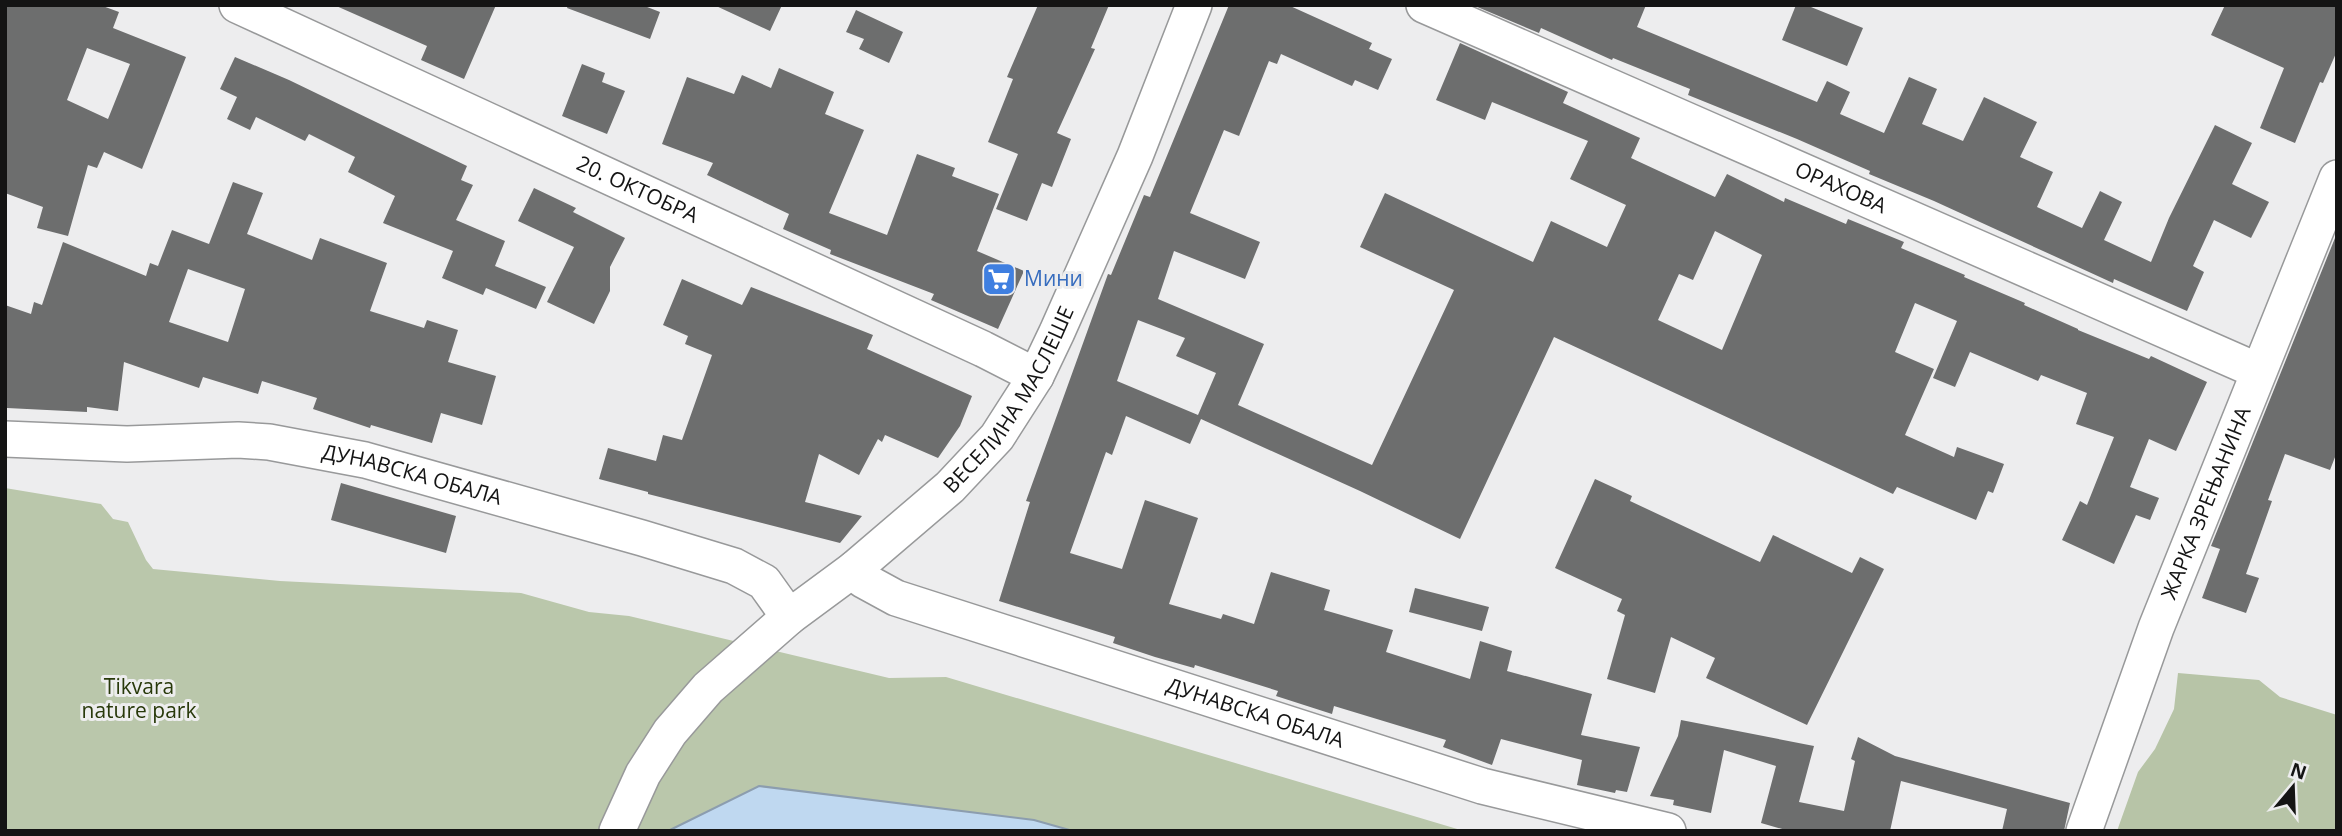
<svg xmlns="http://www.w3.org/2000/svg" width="2342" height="836" font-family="'Open Sans',sans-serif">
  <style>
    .green { fill: #bac7ab }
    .forest { fill: #b7c4a7 }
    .water { fill: #bfd8f0; stroke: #8c9dae; stroke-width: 2 }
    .building { fill: #6d6e6e; fill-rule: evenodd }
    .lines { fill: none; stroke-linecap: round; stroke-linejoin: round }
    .street-casing { stroke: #98999a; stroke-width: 38 }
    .street { stroke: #fff; stroke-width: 35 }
    .labels { text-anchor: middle; stroke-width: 6; stroke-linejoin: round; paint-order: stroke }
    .street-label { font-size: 21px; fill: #141414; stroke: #ededee }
    .shop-label { font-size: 21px; fill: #366cbe; stroke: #ededee; text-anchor: start }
    .park-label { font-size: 21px; fill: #28390a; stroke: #ededee }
  </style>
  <rect width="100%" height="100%" fill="#ededee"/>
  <!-- green -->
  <path class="green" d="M5,488l96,16 12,15 15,3 18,38 7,9 127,12 241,12 68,19 40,4 260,62 57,-1 518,154h-1459z"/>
  <!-- forest -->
  <path class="forest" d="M2178,673l81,7 21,17 57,18v116h-220l21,-59 17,-23 19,-40z"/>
  <!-- water -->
  <path class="water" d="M759,786l275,34 39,11h-405z"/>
  <!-- building -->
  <path class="building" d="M5,5h95l19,7 -6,16 73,29 -44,112 -38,-17 -7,16 -9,-3 -20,71 -31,-8 6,-21 -38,-14zM87,48l43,16 -22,55 -41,-19z
    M334,5h162l-32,74 -43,-19 6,-14z
    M568,5h74l18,7 -10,27 -83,-31z
    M714,5h68l-12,26z
    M1038,5h71l-18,43 4,1 -38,84 14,6 -19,48 -10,-4 -15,38 -31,-12 22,-55 -30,-12 25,-63 -6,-2z
    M1229,5h59l84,38 -3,6 23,10 -14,31 -23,-10 -3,6 -71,-32 -4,10 -8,-3 -30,75 -15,-6 -34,83 70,29 -15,37 -71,-28 -16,48 106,45 -26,61 134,60 82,-175 -94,-43 25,-54 148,69 18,-41 56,26 19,-42 -56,-26 18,-38 -96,-39 -7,18 -49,-20 24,-57 108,49 -5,11 77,35 -9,20 84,39 12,-23 57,28 1,-4 61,26 2,-5 56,23 -3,6 64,27 -1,2 61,26 -1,2 54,24v1l71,29 2,-3 56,26 -31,69 -27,-12 -19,48 29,11 -9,22 -14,-5 -22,49 -52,-24 18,-39 7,4 27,-68 -38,-13 11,-31 -46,-18 -3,6 -68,-29 -15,35 -22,-9 24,-57 -42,-18 -20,49 39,17 -29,66 49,22 3,-10 47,17 -11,29 -5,-2 -12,29 -79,-33 -4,7 -339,-157 -94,202 -100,-48 -159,-72 -11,25 -64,-28 -14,39 -6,-3 -36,101 52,16 23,-69 53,18 -29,86 52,15 2,-5 31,10 17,-52 59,18 -6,20 69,20 -7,22 84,27 10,-38 32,10 -5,20 85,23 -11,41 59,12 -13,45 -11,-2 -1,3 -38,-8 5,-25 -81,-21 -9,26 -49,-18 3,-7 -112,-34 -2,8 -56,-18 2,-5 -83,-26 -1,3 -39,-11 -42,-14 2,-6 -116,-36 31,-99 -4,-1 82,-227 3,1 33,-80 6,2zM1715,231l47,24 -40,95 -64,-30 21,-46 14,6zM1138,320l47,18 -9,18 40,17 -18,42 -81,-34z
    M1646,5l-9,22 180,75 10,-21 23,11 -10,22 44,19 25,-56 28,12 -15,35 41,17 21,-44 53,25 -17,35 33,15 -16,35 45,21 18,-37 22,11 -18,38 47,22 18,-44 46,-93 37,18 -20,41 37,18 -18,36 -37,-18 -21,46 11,6 -17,39 -73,-32 -1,4 -179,-82 -65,-27 1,-3 -73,-32 -109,-44 2,-6 -77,-31 -1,2 -71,-32 -2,5 -64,-27z
    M1796,5h10l57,23 -16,38 -65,-26z
    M2225,5h112v46l-14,32 -3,-1 -25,61 -35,-15 24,-60 -73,-33z
    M856,10l47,22 -14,31 -30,-14 5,-10 -18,-7z
    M235,57l54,23 178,86 -6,14 12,5 -17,35 49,21 -10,25 51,21 -10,22 -50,-21 -3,7 -41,-17 11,-27 -70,-28 12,-27 -47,-24 7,-15 -46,-23 -4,7 -49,-24 -6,13 -23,-11 10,-22 -17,-8z
    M582,64l23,9 -3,9 23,9 -18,43 -45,-18z
    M779,68l55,24 -9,22 39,16 -35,83 58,22 30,-81 38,14 -3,8 47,18 -22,57 47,20 -26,58 -67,-29 3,-6 -104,-40 1,-4 -48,-21 6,-15 -82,-39 6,-12 -51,-19 25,-67 47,17 8,-19 29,13z
    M233,182l30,11 -16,41 65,26 8,-22 67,25 -17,48 54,17 3,-8 31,10 -10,32 48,14 -14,49 -41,-12 -9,30 -61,-18 -1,3 -57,-19 4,-11 -55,-17 -4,13 -55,-17 -4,11 -75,-26 -6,49 -31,-4v5l-80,-4 -2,-3v-100l26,9 3,-12 8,3 21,-63 83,34 4,-13 8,3 14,-36 37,14zM188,269l57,20 -17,53 -59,-20z
    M534,188l42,20 -3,4 52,26 -15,29v24l-16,33 -47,-22 27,-55 -56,-26z
    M2337,233v219l-7,18 -45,-16 -17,46 4,1 -26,73 13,4 -13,35 -44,-15 18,-49 -9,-3z
    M682,279l60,26 9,-18 122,48 -6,14 105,47 -12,30 -22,32 -53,-23 -3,7 -4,-3 -19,36 -40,-21 -14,48 57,14 -22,27 -192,-49v-2l-49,-13 9,-31 48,13 7,-26 19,5 30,-85 -27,-11 3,-8 -25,-11z
    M1595,479l37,17 -2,5 130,61 13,-27 79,38 8,-16 24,12 -77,156 -101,-47 9,-20 -44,-21 -16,56 -48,-14 18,-64 -8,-4 5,-12 -67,-31z
    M341,483l115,33 -10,37 -115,-33z
    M1415,588l74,19 -7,24 -73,-19z
    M1681,720l133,26 -15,56 45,9 11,-50 -4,-2 7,-22 37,19 175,47 -6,28h-62l5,-22 -106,-28 -11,50h-101l-28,-8 15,-57 -52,-16 -13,63 -38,-8 1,-5 -24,-4 28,-60z"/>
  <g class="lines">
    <!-- street casing -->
    <g class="street-casing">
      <g id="street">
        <path id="s1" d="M237,5l746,344 53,27"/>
        <path id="s2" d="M1424,5l834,366"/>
        <path id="s3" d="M5,439l122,5 111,-4 31,2 96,18 277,78 92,28 30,16 25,35"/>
        <path id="s4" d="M854,569l9,11 33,18 586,188 186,45"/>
        <path id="s5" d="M617,831l26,-57 27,-42 38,-44 81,-71 65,-48 96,-82 47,-50 39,-61 21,-44 78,-176 59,-151"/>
        <path id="s6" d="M2084,831l72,-203 181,-450"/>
      </g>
    </g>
    <!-- street -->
    <use href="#street" class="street"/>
  </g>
  <!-- icons -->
  <defs>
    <g id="supermarket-square" transform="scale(1.75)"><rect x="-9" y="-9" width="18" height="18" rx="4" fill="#3f7fe0" stroke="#ededee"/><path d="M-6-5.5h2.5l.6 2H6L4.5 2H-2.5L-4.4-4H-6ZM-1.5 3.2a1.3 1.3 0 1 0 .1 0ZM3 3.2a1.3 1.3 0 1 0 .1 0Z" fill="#fff"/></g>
  </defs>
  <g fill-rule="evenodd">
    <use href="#supermarket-square" x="999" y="279"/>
  </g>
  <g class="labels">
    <!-- street labels -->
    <g class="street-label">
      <text dy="7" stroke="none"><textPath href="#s2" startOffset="455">ОРАХОВА</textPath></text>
      <text dy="7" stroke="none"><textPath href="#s1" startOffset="441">20. ОКТОБРА</textPath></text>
      <text dy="7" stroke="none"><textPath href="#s5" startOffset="592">ВЕСЕЛИНА МАСЛЕШЕ</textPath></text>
      <text dy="7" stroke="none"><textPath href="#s3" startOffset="411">ДУНАВСКА ОБАЛА</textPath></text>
      <text dy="7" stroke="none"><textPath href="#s6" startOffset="350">ЖАРКА ЗРЕЊАНИНА</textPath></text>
      <text dy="7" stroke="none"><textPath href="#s4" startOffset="429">ДУНАВСКА ОБАЛА</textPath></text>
    </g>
    <!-- shop labels -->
    <g class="shop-label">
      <text x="1024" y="286">Мини</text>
    </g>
    <!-- park labels -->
    <g class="park-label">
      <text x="139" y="694">Tikvara<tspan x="139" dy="24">nature park</tspan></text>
    </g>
  </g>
  <!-- border -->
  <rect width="2342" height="836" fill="none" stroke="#141414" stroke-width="14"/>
  <!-- north arrow -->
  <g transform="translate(2293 787) rotate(19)" stroke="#ededee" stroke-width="5" paint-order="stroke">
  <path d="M0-5L12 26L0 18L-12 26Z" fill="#141414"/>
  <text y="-10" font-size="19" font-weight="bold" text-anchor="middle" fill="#141414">N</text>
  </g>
</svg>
